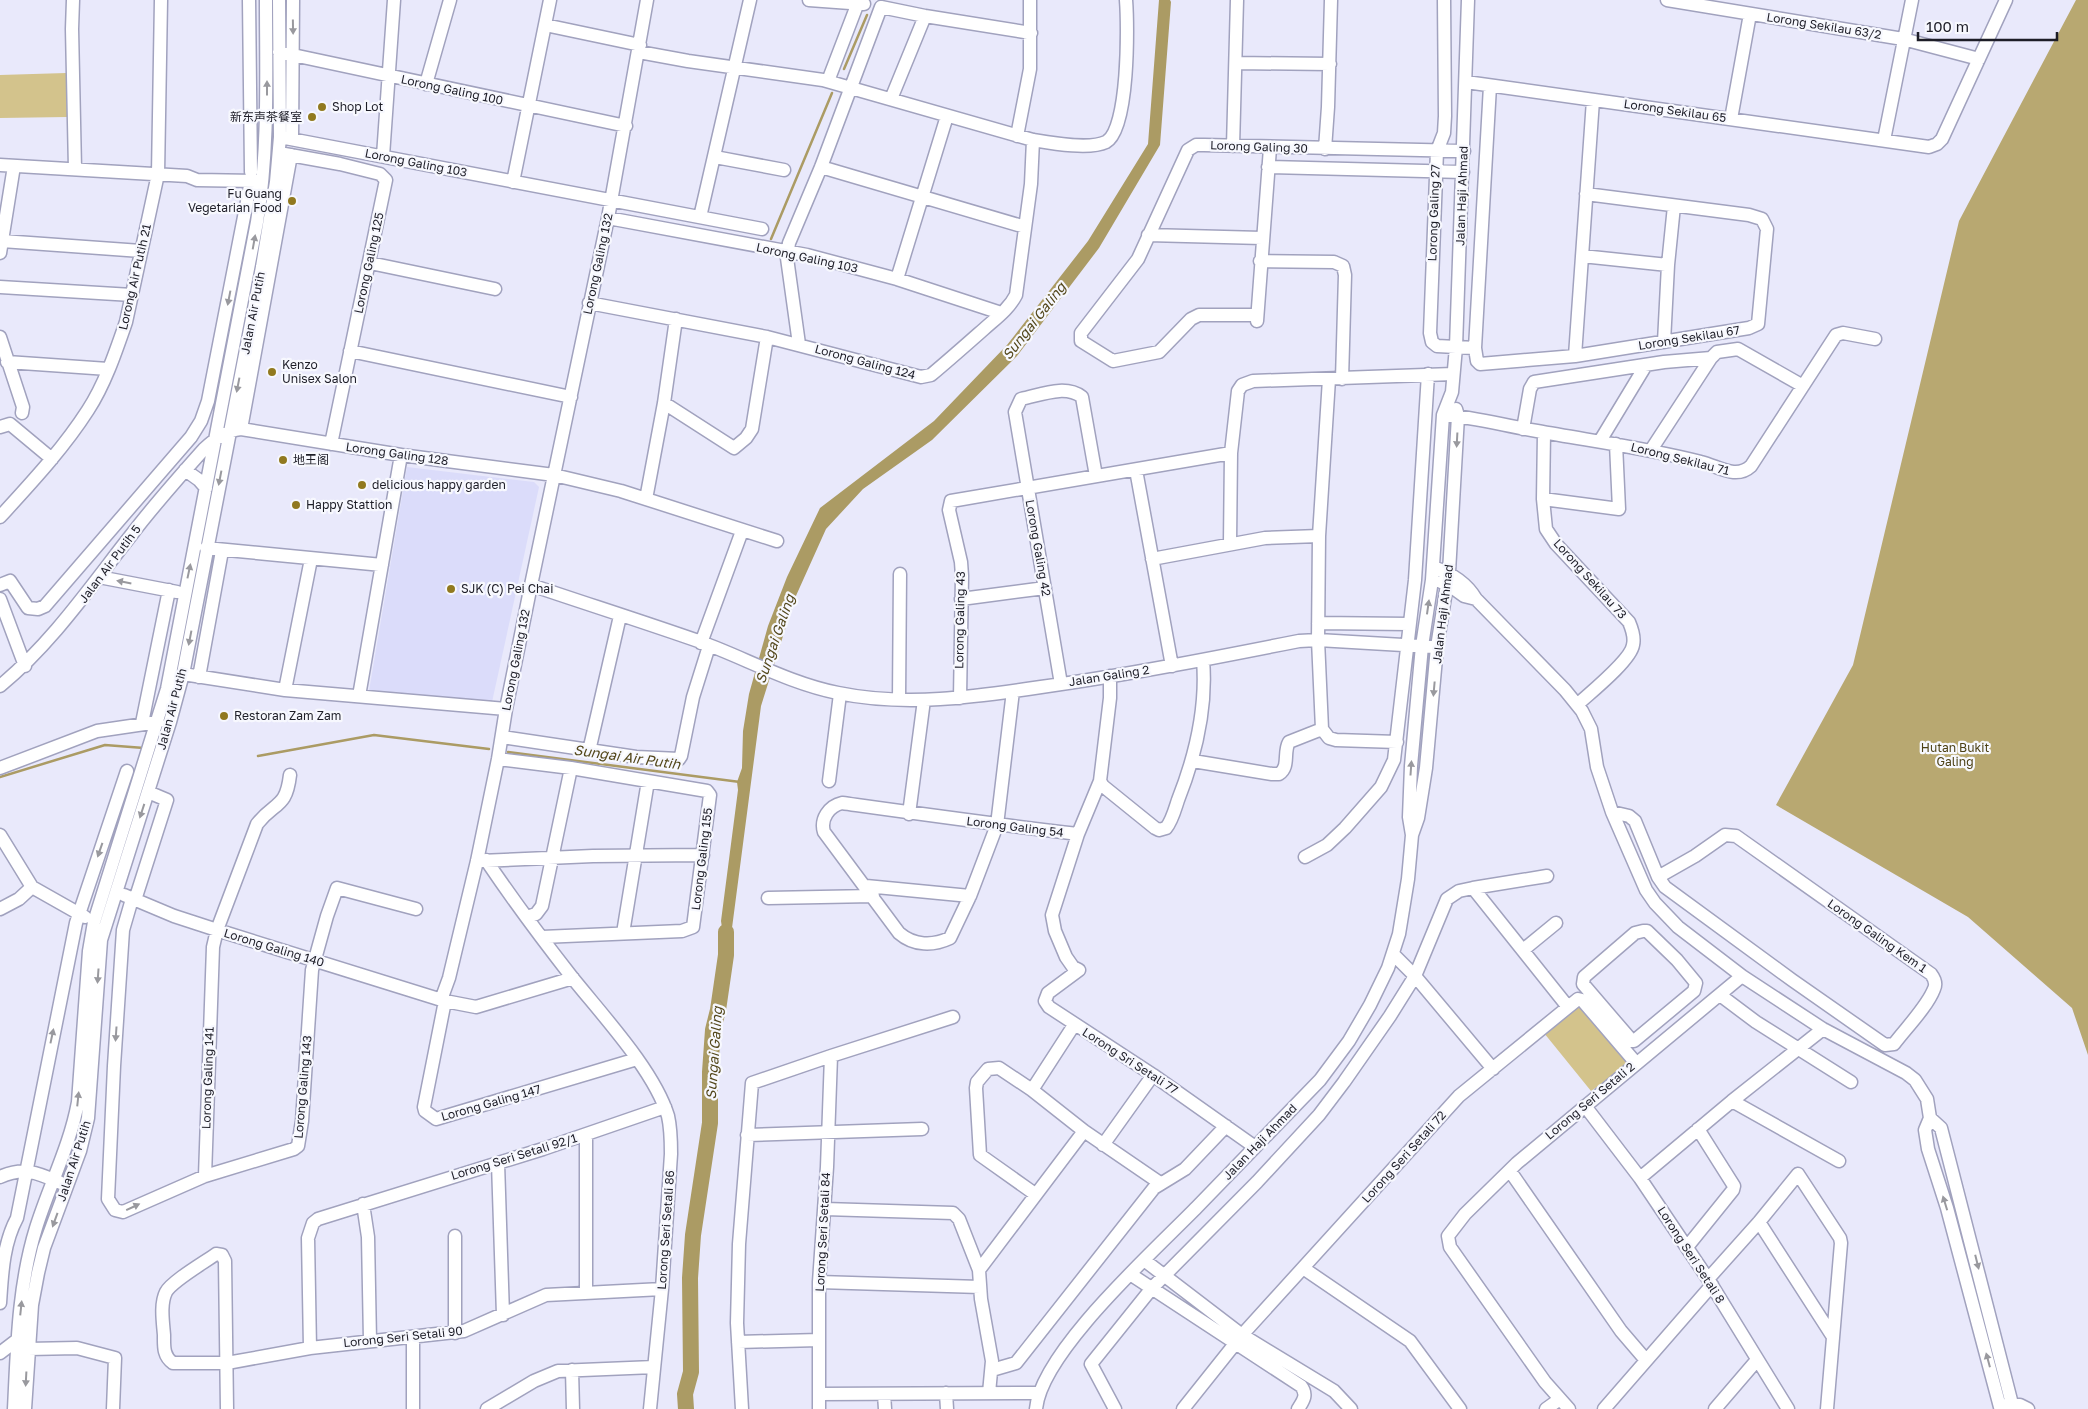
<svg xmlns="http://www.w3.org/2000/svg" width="2088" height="1409" font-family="'Golos Text','Noto Sans SC',sans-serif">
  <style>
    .built { fill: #dbdcfa }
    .green { fill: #d3c38c }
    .forest { fill: #b8a871 }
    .water { fill: #ab9b64 }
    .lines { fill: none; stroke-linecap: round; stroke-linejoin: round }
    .stream { stroke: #ab9b64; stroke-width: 2.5 }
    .river { stroke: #ab9b64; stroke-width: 16 }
    .minor-casing { stroke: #a1a2be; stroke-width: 15 }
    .minor { stroke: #fff; stroke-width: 12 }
    .oneway { fill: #99999e }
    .poi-dot { fill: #91791f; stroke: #f7f8fe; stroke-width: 2 }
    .labels { text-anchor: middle; stroke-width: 4.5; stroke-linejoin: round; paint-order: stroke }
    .street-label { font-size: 12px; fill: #1d1d27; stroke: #f7f8fe }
    .poi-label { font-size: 12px; fill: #1d1d27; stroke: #f7f8fe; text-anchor: start }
    .park-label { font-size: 12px; fill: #4c4014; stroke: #f7f8fe }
    .water-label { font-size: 14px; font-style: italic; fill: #53471b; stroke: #f7f8fe }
  </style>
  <rect width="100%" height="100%" fill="#e9e9fb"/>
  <!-- built -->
  <path class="built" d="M407,467l127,15 5,5 -47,215 -123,-11z"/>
  <!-- green -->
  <path class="green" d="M66,73l1,44 -67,1v-43z
    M1580,1002l55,59 -44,30 -47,-58z"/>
  <!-- forest -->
  <path class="forest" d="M2076,0h12v1055l-16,-47 -104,-91 -192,-112 77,-140 106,-444z"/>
  <!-- water -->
  <path class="water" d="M1159,0h11l1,2 -11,143 -61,103 -82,108 -85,84 -69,49 -37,40 -31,69 -34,108 -29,222 -6,27 -5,-34 17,-131 -1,-8 5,-14 1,-37 6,-37 19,-68 19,-49 33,-69 114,-87 73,-76 81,-104 60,-97z"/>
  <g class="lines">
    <!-- stream -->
    <path class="stream" d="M844,69l23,-54
      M771,239l61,-146
      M508,752l232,30
      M258,756l116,-21 115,14
      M0,777l105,-32 39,3"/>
    <!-- river -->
    <path class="river" d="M686,1409l-1,-15 6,-22 -1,-94 3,-43 17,-112v-51l3,-42 5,-20 8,-55v-23"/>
    <!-- minor casing -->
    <g class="minor-casing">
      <path id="minor" d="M73,0l-1,29 3,140
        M249,0l2,172
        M809,0l55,4
        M1444,0l1,116 -1,17 -7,18 -7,182 2,9 5,4 38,2
        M1667,0l236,39 76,20
        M545,25l95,20
        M279,52l347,74
        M639,52l49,9 135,19 210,60c18,3 56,10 73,2 23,-12 22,-117 20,-142
        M1236,63l94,1
        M828,81l31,-81
        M1466,82l463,65 8,-3 5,-5 64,-139
        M426,84l24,-84
        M1490,86l-15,262 2,13 3,3 95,-8 174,-28 9,-4 9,-95 -5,-10 -13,-4 -163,-21
        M891,99l34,-83
        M1731,119l19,-105
        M1017,136l13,-67v-69
        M280,137l482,92
        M292,139l1,-139
        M1884,140l28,-140
        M1233,146l4,-146
        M1325,149l3,-42 3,-107
        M279,153l61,11 40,10 6,6 -55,264
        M383,156l11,-156
        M715,157l69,13
        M0,165l187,11 10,4 62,1
        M821,167l204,60
        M1268,167l195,5
        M513,182l37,-182
        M700,217l50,-217
        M608,218l199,37 90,24 104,34
        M1148,235l114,3
        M2,241l139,10
        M0,253l14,-87
        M1582,256l86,9
        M1260,261l74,1 9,4 2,9 -3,104
        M370,263l125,26
        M897,279l50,-163
        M0,287l132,8
        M589,303l178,34 154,40 10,-2c18,-15 36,-31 53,-46 11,-10 25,-20 32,-34l15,-111 2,-44
        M1257,315h-58l-8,4 -32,33 -46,9 -32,-20v-8l57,-74 50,-109 8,-5h8l260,6
        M1257,321l13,-173
        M0,337l23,70 -1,6
        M1664,342l4,-77 6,-59
        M799,344l-12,-86 2,-15 32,-76 60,-160 44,9 106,17
        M350,351l221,46
        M1575,356l18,-256
        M7,362l101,7
        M1329,379l-10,157 -1,104 4,89 7,9 7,2 61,2
        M664,403l70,45 12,-10 6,-9 15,-92
        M1443,415c32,2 63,11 94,16 55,10 110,17 164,31 17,4 35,18 50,4l85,-131 7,-2 32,6
        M0,427l10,-3 42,35
        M241,429l50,-274
        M1523,429l7,-40 4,-7 130,-20 47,-4
        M1544,433l-1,66 3,30 10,15 73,78c3,7 6,15 4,23 -2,15 -43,48 -55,59
        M1600,441l46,-76
        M1651,450l60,-92 6,-6 21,-3 65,37
        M185,470l14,10 7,8
        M1136,470l36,196
        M646,499l18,-96 12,-84
        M1543,499l76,10 -3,-65
        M0,517c31,-34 63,-68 88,-107 17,-26 28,-59 38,-88l32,-148 3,-174
        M1230,543l1,-90 7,-62 4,-6 11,-4 200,-7
        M206,548l176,17
        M1152,559l113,-21 54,-2
        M1433,567c18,6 33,15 43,32l89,91 17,21 9,18 6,38 15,45 34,78 9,13 23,24 64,49 81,53 83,44 9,7 12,19 3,19 -5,12 3,19 19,59 53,199
        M99,577l78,15
        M1441,582l5,1 18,13 12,3
        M0,585l10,-4 18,27 10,1 7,-3 146,-169 10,-16 7,-20 43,-220
        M531,585c56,19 113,37 170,57 46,17 88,41 137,51 68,14 136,4 203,-6 86,-12 172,-29 258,-46l19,-1 119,7
        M0,599l25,67
        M961,599l84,-11
        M1318,623l91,1
        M701,643l41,-112
        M183,674l102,16 221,19
        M1110,676v22l-10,83 -22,53 -26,81 3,16 11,26 7,10 6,3 -31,23 -3,8 4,6 104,68 102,72
        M199,677l23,-126
        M1061,684l-46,-272 6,-13c20,-4 44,-15 61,-2l14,79
        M0,686c53,-44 90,-99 132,-152 22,-29 47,-57 72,-85 11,-10 21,-18 37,-20l160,26 153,20 67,16 156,50
        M285,690l26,-131
        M1013,691l-16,134 -27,71 -20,42c-17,8 -36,8 -51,-5l-75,-101c-4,-13 5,-26 18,-29 79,11 157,22 236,31
        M359,696l42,-241
        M960,698l2,-122 -1,-14 -12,-52 2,-9 280,-48
        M899,699l1,-125
        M142,723l27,-133
        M502,737l134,20 43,2 2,-3 12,-59 16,-51
        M589,751l31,-135
        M498,759l73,9 136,23 3,4 -17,132 -11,4 -140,6
        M1193,761l79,13h7c11,-7 4,-22 10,-32l33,-13
        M0,768l97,-37 61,-9
        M829,781l11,-87
        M1100,781l3,5 52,42 4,2 7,-2c6,-7 9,-19 12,-28 17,-43 29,-93 25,-140
        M1612,812l17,4 6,5 23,56 7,10 127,93 93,65 9,-1c12,-16 33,-37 40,-55 3,-6 0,-11 -3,-15l-195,-138 -11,-1 -30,21 -37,21
        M909,814l15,-114
        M0,835l32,52 53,30
        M1412,835l6,-17 8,-50 11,-121 12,-75 9,-156 -2,-7
        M1305,857l22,-12 18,-17 36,-41 13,-27 21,-180 13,-206
        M486,860c27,40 56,79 85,116 31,39 83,94 97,140 3,13 3,25 3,38l-9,135 -12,120
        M480,861l113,-5 110,-1
        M866,886l104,10
        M1473,888l95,119
        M124,895l50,21 43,14 228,71 31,6 97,-29
        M768,898l105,-2
        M132,899l-9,31 -9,136 -6,133 7,11 8,2 82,-36 89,-27 4,-3 4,-25 10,-151 15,-54 10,-28 79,21
        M135,900l32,-100 -19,-8
        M0,909l19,-10 13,-12
        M527,917l9,-3 6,-8 29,-138
        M1643,931h4l30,29 19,23 -2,8 -60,50h-2l-49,-57 1,-7 51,-44z
        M623,933l25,-152
        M1523,950l33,-27
        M1393,954l22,22 78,93
        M1720,995l36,27 95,60
        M441,1000l8,-22 28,-117 21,-102 8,-50 25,-124 77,-367 39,-218
        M445,1001l-21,106 1,4 11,8 201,-60
        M1032,1090l42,-65
        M1732,1101l107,60
        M1585,1106l55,72 68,101 80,130
        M1930,1118l11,10 71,276
        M586,1135v158
        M747,1135l175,-6
        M1103,1145l50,-70
        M498,1163l5,152
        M1510,1171l111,160 24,28
        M205,1176l8,-229 4,-17 40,-106c18,-23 29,-15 33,-49
        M0,1177c24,-11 38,-4 61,6
        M1640,1178l92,-77 91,-72
        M1035,1194l-55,-39 -4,-67 1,-6 11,-13 11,-1 33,22 52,41 76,52
        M363,1204l5,33 2,103
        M825,1209l128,4 6,6 20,51
        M1759,1222l74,115
        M1687,1247l46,-57 1,-4 -36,-57
        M1144,1260l98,75 92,56 17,18
        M1303,1268l107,73 50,68
        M1130,1274l171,112c7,9 2,15 -3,23
        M1708,1279l51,-57 39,-48 42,64 1,5 -14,166
        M819,1282l161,5
        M0,1303c2,-29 3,-59 17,-85l59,-295 51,-152
        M455,1333v-97
        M413,1337v72
        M738,1342l81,-2
        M310,1348l-2,-110 5,-15 5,-4 225,-70 122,-42
        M28,1349l49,-1 38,10 -2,51
        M0,1353l17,-13
        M572,1370l1,39
        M992,1370l24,-7 138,-175 31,-19 41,-43
        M946,1393l1,16
        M989,1393l3,-32 -11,-62 -2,-29 105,-139
        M819,1394l220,-1
        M884,1394l1,15
        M2005,1405h15l8,4
        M14,1409c3,-60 4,-123 22,-181 13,-42 34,-82 42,-126l11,-151 5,-29 73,-233 90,-467c12,-74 9,-147 9,-222
        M25,1409l7,-104 6,-32 6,-25 36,-97 8,-33 13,-178 69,-218 13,-48 79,-407 14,-85 4,-45 -1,-137
        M227,1409l-2,-148 -3,-6 -6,-1c-11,8 -44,27 -50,38 -6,12 -3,30 -2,43 0,11 -1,21 9,28h54l83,-15 154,-17 82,-36 116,-6
        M487,1409l47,-28 24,-10 96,-4
        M742,1409l-5,-86 2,-79 13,-161 79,-27 122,-39
        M819,1409v-127l8,-115 4,-111
        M1036,1409c5,-57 119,-159 161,-202 41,-42 82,-85 123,-127l29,-39 21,-36 18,-37 11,-34 9,-55 4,-44 -3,-18 2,-51 11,-120 10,-66 11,-165 9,-23 4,-45 12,-347
        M1115,1409l-24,-45 61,-76 105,-106 62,-67 25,-33 46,-66 25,-40 32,-77 12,-8 14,-3 74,-12
        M1183,1409l59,-74 217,-239 119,-97 4,1 54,63
        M1546,1409l14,-10
        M1569,1409l-24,-27 -95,-135 -2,-11 17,-22 52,-51 225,-187
        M1604,1409l108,-124
        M1715,1409l42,-49"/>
    </g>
    <!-- minor -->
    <use href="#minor" class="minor"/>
  </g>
  <!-- one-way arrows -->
  <defs><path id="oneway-solid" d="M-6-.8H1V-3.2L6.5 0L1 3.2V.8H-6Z" transform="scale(1.25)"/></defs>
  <g class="oneway">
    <use href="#oneway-solid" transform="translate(293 27) rotate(89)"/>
    <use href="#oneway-solid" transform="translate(267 88) rotate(-90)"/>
    <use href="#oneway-solid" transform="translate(254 242) rotate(-80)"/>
    <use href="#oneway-solid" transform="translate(229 298) rotate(101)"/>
    <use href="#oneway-solid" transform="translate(238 385) rotate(101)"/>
    <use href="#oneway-solid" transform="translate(1457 440) rotate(93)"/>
    <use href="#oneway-solid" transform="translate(220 478) rotate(101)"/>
    <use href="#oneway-solid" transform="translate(189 571) rotate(-78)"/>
    <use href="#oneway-solid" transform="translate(124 582) rotate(-169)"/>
    <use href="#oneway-solid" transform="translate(1428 607) rotate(-82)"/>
    <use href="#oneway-solid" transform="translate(190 638) rotate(101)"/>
    <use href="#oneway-solid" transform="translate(1434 689) rotate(95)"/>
    <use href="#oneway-solid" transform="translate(1411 768) rotate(-86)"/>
    <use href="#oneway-solid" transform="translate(142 811) rotate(108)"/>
    <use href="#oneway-solid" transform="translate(100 850) rotate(109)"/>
    <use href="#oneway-solid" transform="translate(98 976) rotate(94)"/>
    <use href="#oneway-solid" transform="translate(116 1034) rotate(94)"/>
    <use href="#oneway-solid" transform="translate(52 1036) rotate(-78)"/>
    <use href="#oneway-solid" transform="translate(78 1099) rotate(-84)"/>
    <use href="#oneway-solid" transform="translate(1945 1203) rotate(-107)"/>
    <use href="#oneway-solid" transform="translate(133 1207) rotate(-25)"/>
    <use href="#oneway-solid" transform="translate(55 1220) rotate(110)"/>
    <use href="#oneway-solid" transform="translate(1977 1262) rotate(76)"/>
    <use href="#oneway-solid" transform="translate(21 1308) rotate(-84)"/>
    <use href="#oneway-solid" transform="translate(1988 1360) rotate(-105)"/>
    <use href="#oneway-solid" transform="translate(26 1379) rotate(93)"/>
  </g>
  <!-- markers -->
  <g class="poi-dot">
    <circle cx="322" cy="107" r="5"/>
    <circle cx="312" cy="117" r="5"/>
    <circle cx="292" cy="201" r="5"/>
    <circle cx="272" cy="372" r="5"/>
    <circle cx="283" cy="460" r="5"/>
    <circle cx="362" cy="485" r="5"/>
    <circle cx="296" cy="505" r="5"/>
    <circle cx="451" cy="589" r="5"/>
    <circle cx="224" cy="716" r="5"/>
  </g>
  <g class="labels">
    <!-- street labels -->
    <g class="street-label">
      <text transform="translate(1824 26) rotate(9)" y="4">Lorong Sekilau 63/2</text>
      <text transform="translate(452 90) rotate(12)" y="4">Lorong Galing 100</text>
      <text transform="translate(1675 111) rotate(8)" y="4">Lorong Sekilau 65</text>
      <text transform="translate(1259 147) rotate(2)" y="4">Lorong Galing 30</text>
      <text transform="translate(416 163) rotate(11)" y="4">Lorong Galing 103</text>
      <text transform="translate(1462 196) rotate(-88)" y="4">Jalan Haji Ahmad</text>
      <text transform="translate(1434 213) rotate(-88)" y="4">Lorong Galing 27</text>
      <text transform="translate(807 258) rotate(12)" y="4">Lorong Galing 103</text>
      <text transform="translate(369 263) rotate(-78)" y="4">Lorong Galing 125</text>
      <text transform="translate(598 264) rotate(-78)" y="4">Lorong Galing 132</text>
      <text transform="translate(135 277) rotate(-77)" y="4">Lorong Air Putih 21</text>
      <text transform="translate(253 313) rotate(-79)" y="4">Jalan Air Putih</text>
      <text transform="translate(1689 338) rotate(-9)" y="4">Lorong Sekilau 67</text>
      <text transform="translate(865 362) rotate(15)" y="4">Lorong Galing 124</text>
      <text transform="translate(397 454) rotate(8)" y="4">Lorong Galing 128</text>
      <text transform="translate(1680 459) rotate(14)" y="4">Lorong Sekilau 71</text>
      <text transform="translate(1038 548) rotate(80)" y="4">Lorong Galing 42</text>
      <text transform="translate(110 564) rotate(-53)" y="4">Jalan Air Putih 5</text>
      <text transform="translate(1590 579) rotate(48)" y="4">Lorong Sekilau 73</text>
      <text transform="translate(1443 614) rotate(-83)" y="4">Jalan Haji Ahmad</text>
      <text transform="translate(960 620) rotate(-89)" y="4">Lorong Galing 43</text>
      <text transform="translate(516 660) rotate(-79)" y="4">Lorong Galing 132</text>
      <text transform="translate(1109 676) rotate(-9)" y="4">Jalan Galing 2</text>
      <text transform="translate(172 709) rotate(-75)" y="4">Jalan Air Putih</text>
      <text transform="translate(1015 827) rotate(7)" y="4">Lorong Galing 54</text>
      <text transform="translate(702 859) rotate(-83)" y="4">Lorong Galing 155</text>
      <text transform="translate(1877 936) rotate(35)" y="4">Lorong Galing Kem 1</text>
      <text transform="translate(274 948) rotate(17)" y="4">Lorong Galing 140</text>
      <text transform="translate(1130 1061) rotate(33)" y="4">Lorong Sri Setali 77</text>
      <text transform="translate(208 1078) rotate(-88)" y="4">Lorong Galing 141</text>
      <text transform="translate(303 1087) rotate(-85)" y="4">Lorong Galing 143</text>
      <text transform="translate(1590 1101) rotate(-40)" y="4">Lorong Seri Setali 2</text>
      <text transform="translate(491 1103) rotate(-16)" y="4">Lorong Galing 147</text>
      <text transform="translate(1260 1142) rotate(-46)" y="4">Jalan Haji Ahmad</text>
      <text transform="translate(514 1157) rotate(-17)" y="4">Lorong Seri Setali 92/1</text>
      <text transform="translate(1404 1157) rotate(-48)" y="4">Lorong Seri Setali 72</text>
      <text transform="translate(74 1161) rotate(-72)" y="4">Jalan Air Putih</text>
      <text transform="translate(666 1230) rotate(-86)" y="4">Lorong Seri Setali 86</text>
      <text transform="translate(823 1232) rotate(-87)" y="4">Lorong Seri Setali 84</text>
      <text transform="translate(1691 1255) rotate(57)" y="4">Lorong Seri Setali 8</text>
      <text transform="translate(403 1337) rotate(-6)" y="4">Lorong Seri Setali 90</text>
    </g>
    <!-- poi labels -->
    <g class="poi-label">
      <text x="332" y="111">Shop Lot</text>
      <text x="302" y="121" text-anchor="end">新东声茶餐室</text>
      <text x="282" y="198" text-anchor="end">Fu Guang<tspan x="282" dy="14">Vegetarian Food</tspan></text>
      <text x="282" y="369">Kenzo<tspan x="282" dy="14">Unisex Salon</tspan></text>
      <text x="293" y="464">地王阁</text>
      <text x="372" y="489">delicious happy garden</text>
      <text x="306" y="509">Happy Stattion</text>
      <text x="461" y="593">SJK (C) Pei Chai</text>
      <text x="234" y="720">Restoran Zam Zam</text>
    </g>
    <!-- park labels -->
    <g class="park-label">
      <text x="1955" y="752">Hutan Bukit<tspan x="1955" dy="14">Galing</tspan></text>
    </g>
    <!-- water labels -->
    <g class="water-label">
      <text transform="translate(1034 321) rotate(-52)" y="5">Sungai Galing</text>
      <text transform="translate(775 639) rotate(-71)" y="5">Sungai Galing</text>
      <text transform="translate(627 757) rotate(8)" y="5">Sungai Air Putih</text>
      <text transform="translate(714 1053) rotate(-86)" y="5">Sungai Galing</text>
    </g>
  </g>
  <!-- scale -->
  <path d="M1918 32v8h139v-8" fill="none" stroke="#1d1d27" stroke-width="2.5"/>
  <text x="1926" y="32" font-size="15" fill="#1d1d27" stroke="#f7f8fe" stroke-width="4" paint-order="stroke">100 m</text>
</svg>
